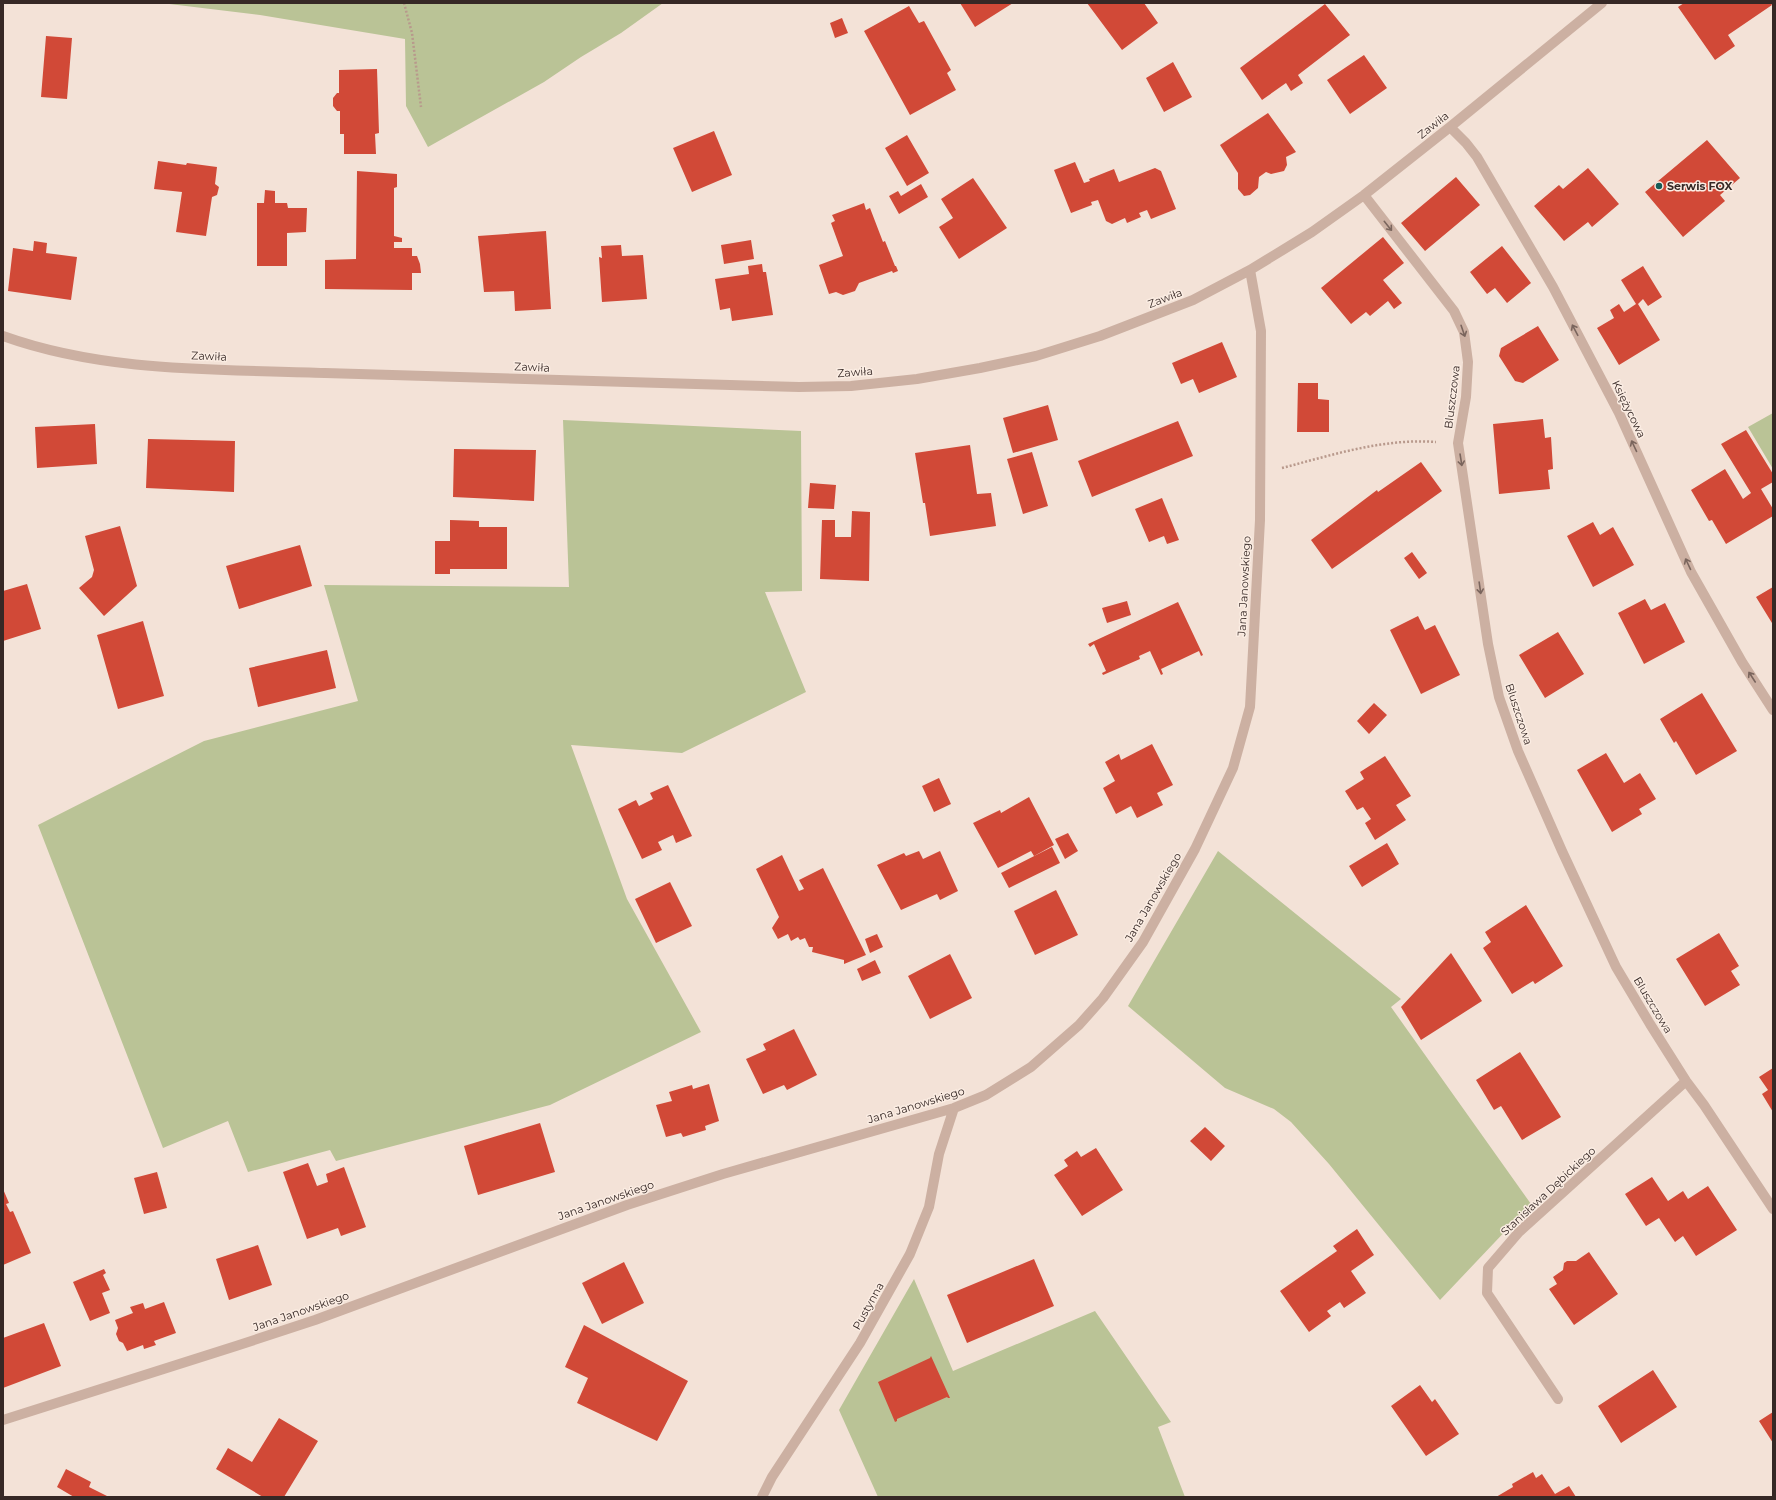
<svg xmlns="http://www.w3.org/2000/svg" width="1776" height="1500" font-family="Montserrat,sans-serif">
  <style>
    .green { fill: #bac396 }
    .building { fill: #d14937 }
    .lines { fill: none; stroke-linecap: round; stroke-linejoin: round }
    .path { stroke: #b8998c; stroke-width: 2.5; stroke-dasharray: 2 2; stroke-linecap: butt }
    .minor { stroke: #ccb0a2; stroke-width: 10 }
    .oneway { stroke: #7a655d }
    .poi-dot { fill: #175a56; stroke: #fbede3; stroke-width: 1.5 }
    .labels { text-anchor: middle; stroke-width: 3; stroke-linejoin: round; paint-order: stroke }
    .street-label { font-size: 11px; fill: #362825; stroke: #fbede3 }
    .poi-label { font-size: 11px; font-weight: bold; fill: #362825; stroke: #fbede3; text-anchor: start }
  </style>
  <rect width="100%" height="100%" fill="#f3e2d7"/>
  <!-- green -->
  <path class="green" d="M161,3h502l-42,30 -40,24 -37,25 -116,65 -22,-41 -1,-67 -145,-24z
    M1773,413v56l-25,-42z
    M563,420l238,11 1,160 -37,1 41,100 -124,61 -111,-8 56,154 74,133 -151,73 -214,56 -6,-11 -82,22 -20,-51 -65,27 -125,-323 166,-84 154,-40 -34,-116 245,2z
    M1218,851l183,148 -10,8 140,197 -91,96 -111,-136 -38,-42 -17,-13 -49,-21 -97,-82z
    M914,1279l39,92 142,-60 76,111 -13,5 27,70h-307l-39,-87z"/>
  <!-- building -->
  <path class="building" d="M960,3h53l-38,24z
    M1087,3h57l14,20 -36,27z
    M1684,3h87l1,2 -44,30 7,11 -20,14 -37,-53z
    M1325,4l25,31 -52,40 5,8 -12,8 -5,-8 -24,17 -22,-32z
    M909,6l10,17 5,-2 27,49 -4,3 9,17 -46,25 -46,-84z
    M842,18l6,15 -13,5 -5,-15z
    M46,36l26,2 -5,61 -26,-2z
    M1364,55l23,33 -37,26 -23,-34z
    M1173,62l19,35 -28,15 -18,-34z
    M377,69l2,64 -4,1 1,20h-32v-20h-4v-23h-3l-4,-5v-8l4,-5h2v-23z
    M1268,113l28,39 -10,5 1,8 -3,6 -13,3 -5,-2 -7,5 -1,11 -8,7 -6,1 -6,-7v-16l-18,-28z
    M714,131l18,44 -40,17 -19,-44z
    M907,135l22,38 -22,13 -22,-38z
    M1707,140l33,38 -20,17 5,6 -42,36 -38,-45z
    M158,161l28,4 1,-2 30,4 -2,17 4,3 -2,8 -5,2 -6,39 -30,-4 6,-40 -28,-3z
    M1075,162l9,21 6,-2 -1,-2 25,-10 5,13 36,-14 6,3 15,38 -25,10 -4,-9 -8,3 2,4 -14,6 -2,-5 -13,6 -6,-3 -8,-21 -7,2 1,3 -21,8 -17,-43z
    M1588,168l31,36 -27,23 -4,-5 -24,19 -30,-35 25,-21 4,4z
    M357,171l40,3v13l-3,1v48l8,2v4h-8v6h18v8h5l3,8 1,9h-9v17l-87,-1v-29l31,-1z
    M1456,177l24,28 -55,46 -24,-28z
    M973,178l34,50 -48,31 -20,-32 14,-9 -12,-19z
    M921,184l7,13 -29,17 -10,-18 9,-5 3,5z
    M265,190l10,1v12h12l1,5h19l-1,24 -19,1v33h-30v-63h7z
    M864,203l2,7 4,-2 13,34 2,-1 10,25h1l2,5 -5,2 -1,-2 -33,12 -4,8 -12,4 -7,-3 -7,2 -10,-29 24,-9 -12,-33 4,-2 -3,-6z
    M546,231l5,78 -36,2 -1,-20 -30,1 -6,-56z
    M1383,237l21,26 -21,17 19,23 -8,6 -6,-8 -18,15 -4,-4 -15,12 -30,-36z
    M751,240l3,19 -30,5 -3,-19z
    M34,241l13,2 -1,10 31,4 -6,43 -63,-9 5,-43 20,3z
    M621,245l1,11 21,-1 4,44 -45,3 -3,-45 3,1 -1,-12z
    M1502,246l29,37 -24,20 -12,-15 -8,6 -17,-22z
    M762,264l1,8h3l7,43 -41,6 -2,-13 -10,2 -5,-31 34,-5 -1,-8z
    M1643,266l19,31 -14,9 -5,-7 -5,5 22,36 -41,25 -22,-37 17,-10 -4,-8 9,-6 5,8 12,-8 -15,-24z
    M1538,326l21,34 -36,23 -8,-2 -16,-25 2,-8z
    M1222,342l15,35 -38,16 -6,-14 -12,5 -9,-21z
    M1298,383h20v16l11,1v32h-32z
    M1048,405l10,35 -45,13 -10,-35z
    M1543,419l2,19 6,-1 2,32 -5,1 2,19 -51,5 -6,-70z
    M1178,421l15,35 -101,41 -14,-36z
    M95,424l2,40 -60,4 -2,-41z
    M1746,430l27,44v8l-12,7 12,20v7l-47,28 -14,-24 -3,1 -18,-31 34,-21 18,30 8,-6 -30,-49z
    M148,439l87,2 -1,51 -88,-4z
    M970,445l7,49 14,-1 5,33 -66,10 -5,-33h-2l-8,-50z
    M454,449l82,1 -2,51 -81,-4z
    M1032,452l16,54 -25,8 -16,-55z
    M1421,462l21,29 -110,78 -21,-29 66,-50 1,2z
    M810,483l26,2 -2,24 -26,-1z
    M1162,498l17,42 -12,4 -3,-8 -15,6 -14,-33z
    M852,511l18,1 -1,69 -49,-2 2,-59h13v17h16z
    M450,520l29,1v6h28v42h-57v5h-15v-33h15z
    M1593,522l7,13 13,-8 21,38 -41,22 -26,-51z
    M120,526l17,60 -33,30 -25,-28 13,-11 2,-7 -9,-34z
    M300,545l12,41 -73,23 -13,-43z
    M1412,552l15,21 -8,6 -15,-21z
    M27,584l14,45 -38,12v-50z
    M1773,587v35l-1,1 -16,-26z
    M1645,599l6,11 14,-7 20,39 -41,22 -26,-51z
    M1127,601l4,14 -24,8 -5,-15z
    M1178,602l25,53 -2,1 -2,-5 -38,18 2,5 -2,1 -11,-24 -11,5 1,3 -37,16 -1,-2 4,-2 -12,-27 -4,3 -2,-3z
    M1418,616l7,14 10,-5 25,50 -39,19 -31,-64z
    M143,621l21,75 -46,13 -21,-74z
    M1558,632l26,42 -39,24 -26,-43z
    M327,650l9,38 -78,19 -9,-39z
    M1702,693l35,58 -41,24 -20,-34 -2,2 -14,-24z
    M1374,703l13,12 -18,19 -12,-13z
    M1152,744l21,41 -16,8 6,12 -26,13 -6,-12 -15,8 -13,-26 12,-7 -10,-19 14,-8 2,6z
    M1606,753l18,30 16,-10 16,26 -17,10 3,5 -30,18 -35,-62z
    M1385,756l26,40 -15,9 10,15 -31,20 -10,-17 6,-4 -8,-12 -6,3 -12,-19 19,-12 -4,-7z
    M939,778l12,26 -17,8 -12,-26z
    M668,785l24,51 -16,7 -3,-8 -15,7 4,8 -20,9 -24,-50 18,-9 3,6 14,-7 -3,-6z
    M1029,797l25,48 -20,11 -3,-5 -33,17 -25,-45 27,-13 1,3z
    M1068,833l10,18 -13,8 -10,-20z
    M1387,843l12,21 -37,23 -13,-21z
    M1052,847l8,16 -51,25 -8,-15z
    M919,851l4,8 17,-8 18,40 -18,9 -3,-6 -36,16 -24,-45 27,-12 2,3z
    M782,855l17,36 5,-2 -5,-9 24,-12 43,87 -22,9v-4l-32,-8 1,-5h-4l-4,-9 -5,2 -2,-3 -7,4 -3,-7 -10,5 -6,-11 7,-11 -23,-48z
    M670,882l22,44 -36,17 -21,-44z
    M1056,890l22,45 -43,20 -21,-44z
    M1526,905l37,61 -28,18 -2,-3 -21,13 -29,-46 8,-6 -6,-10z
    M1719,933l20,33 -8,5 9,14 -35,21 -29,-47z
    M877,934l6,13 -13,6 -5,-14z
    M1451,953l31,48 -61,39 -20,-33z
    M950,954l22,44 -42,21 -22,-43z
    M875,960l6,13 -19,8 -5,-12z
    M794,1029l23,46 -30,15 -3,-5 -21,9 -17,-35 20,-9 -3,-6z
    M1520,1052l41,65 -39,23 -21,-34 -7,4 -18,-30z
    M1773,1068v44l-11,-18 6,-4 -9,-13z
    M709,1084l10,37 -14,5 1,4 -23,7 -2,-4 -15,4 -10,-32 16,-4 -3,-9 23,-7 1,4z
    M540,1123l15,49 -77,23 -14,-49z
    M1205,1127l20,19 -14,15 -21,-20z
    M1096,1148l27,42 -41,26 -28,-41 14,-9 -4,-6 13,-9 4,6z
    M308,1163l9,23 11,-4 -2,-8 18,-7 22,60 -25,9 -3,-8 -31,11 -24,-67z
    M157,1172l10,36 -23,6 -10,-36z
    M1652,1177l16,24 15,-10 5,8 20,-13 29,44 -41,26 -13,-20 -8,6 -16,-24 -13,8 -21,-32z
    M3,1189l6,14 -3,1 4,8 3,-1 18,42 -28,12z
    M1357,1229l17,26 -23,16 15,22 -22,15 -4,-6 -13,9 4,5 -22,16 -29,-41 57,-40 -4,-5z
    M258,1245l14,40 -43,15 -13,-41z
    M1589,1252l29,42 -44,31 -25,-36 8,-5 -4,-7 10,-7 1,-7 3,-2h9z
    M1034,1259l20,47 -87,37 -20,-48z
    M624,1262l20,41 -42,21 -20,-41z
    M104,1269l2,4 -3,2 7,15 -8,3 8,20 -20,8 -17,-39z
    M164,1302l12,31 -22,8 2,4 -12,4 -1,-4 -16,6 -4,-8 -4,-2 -3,-7 2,-6 -3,-8 18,-7 -3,-6 13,-4 2,6z
    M44,1323l17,43 -58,22v-50z
    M584,1325l104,56 -31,60 -80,-38 11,-25 -23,-11z
    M931,1356l19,42h-2l-1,-1 -50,22v2l-2,1 -17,-40 52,-24z
    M1653,1370l24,37 -56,36 -23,-37z
    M1420,1385l12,17 3,-3 24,35 -33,22 -35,-50z
    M1773,1412v31l-14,-22z
    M279,1418l39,23 -34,56h-21l-47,-28 12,-21 24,14z
    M66,1469l25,13 -2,5 18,9 -33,1 -17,-10z
    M1533,1472l3,6 6,-4 13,20 14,-8 7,11h-80l17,-10 -1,-3z"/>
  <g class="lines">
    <!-- path -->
    <path class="path" d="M404,3l8,30 9,74
      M1282,468c50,-13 102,-30 154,-26"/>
    <!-- minor -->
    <path class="minor" d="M1450,127l16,16 11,14 76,130 66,126 72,159 51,90 31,48
      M1364,195l90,116 10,21 4,30 -2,35 -8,46 30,201 11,53 19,54 44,100 54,116 34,57 36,57 18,24 69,104
      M3,336c103,37 215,33 322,37 158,6 316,10 474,14l52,-1 66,-7 63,-11 56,-12 64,-20 93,-36 57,-30 62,-38 52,-37 86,-68 152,-124
      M1558,1399l-71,-106 1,-25 31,-36 167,-151
      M3,1420l233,-74 79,-26 312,-115 96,-31 231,-66 32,-13 45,-28 48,-42 24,-27 40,-56 52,-93 38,-81 17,-61 10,-187 1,-189 -11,-61
      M762,1497l10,-20 88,-134 50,-89 19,-47 10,-53 15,-46"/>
  </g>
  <!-- one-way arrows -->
  <defs><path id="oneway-shaft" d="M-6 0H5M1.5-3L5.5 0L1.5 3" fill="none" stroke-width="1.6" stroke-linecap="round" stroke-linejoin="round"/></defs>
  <g class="oneway">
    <use href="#oneway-shaft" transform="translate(1388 226) rotate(51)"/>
    <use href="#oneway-shaft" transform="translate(1575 330) rotate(-118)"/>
    <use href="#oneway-shaft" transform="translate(1463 331) rotate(71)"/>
    <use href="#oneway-shaft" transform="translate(1634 446) rotate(-115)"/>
    <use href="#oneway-shaft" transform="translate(1461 460) rotate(81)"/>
    <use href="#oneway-shaft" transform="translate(1688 564) rotate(-115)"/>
    <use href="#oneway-shaft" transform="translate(1480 588) rotate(82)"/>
    <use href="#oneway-shaft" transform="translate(1752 677) rotate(-123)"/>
  </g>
  <!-- markers -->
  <circle class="poi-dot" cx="1659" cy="186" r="4"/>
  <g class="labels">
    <!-- street labels -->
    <g class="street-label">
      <text transform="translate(1433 125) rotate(-38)" y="4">Zawiła</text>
      <text transform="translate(1165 298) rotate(-21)" y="4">Zawiła</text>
      <text transform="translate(209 356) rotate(2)" y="4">Zawiła</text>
      <text transform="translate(532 367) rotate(2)" y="4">Zawiła</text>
      <text transform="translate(855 372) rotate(-4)" y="4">Zawiła</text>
      <text transform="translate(1452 397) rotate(-83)" y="4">Bluszczowa</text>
      <text transform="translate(1629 409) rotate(64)" y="4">Księżycowa</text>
      <text transform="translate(1244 586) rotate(-87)" y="4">Jana Janowskiego</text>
      <text transform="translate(1519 714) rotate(72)" y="4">Bluszczowa</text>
      <text transform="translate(1153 897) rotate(-60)" y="4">Jana Janowskiego</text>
      <text transform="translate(1653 1005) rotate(59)" y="4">Bluszczowa</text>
      <text transform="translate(916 1105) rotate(-17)" y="4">Jana Janowskiego</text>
      <text transform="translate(1548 1191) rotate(-43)" y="4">Stanisława Dębickiego</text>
      <text transform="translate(606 1200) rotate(-19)" y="4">Jana Janowskiego</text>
      <text transform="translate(868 1306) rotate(-61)" y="4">Pustynna</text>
      <text transform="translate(301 1311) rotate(-19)" y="4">Jana Janowskiego</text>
    </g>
    <!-- poi labels -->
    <g class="poi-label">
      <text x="1667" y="190">Serwis FOX</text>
    </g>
  </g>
  <!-- border -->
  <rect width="1776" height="1500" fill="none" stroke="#362825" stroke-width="8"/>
</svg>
